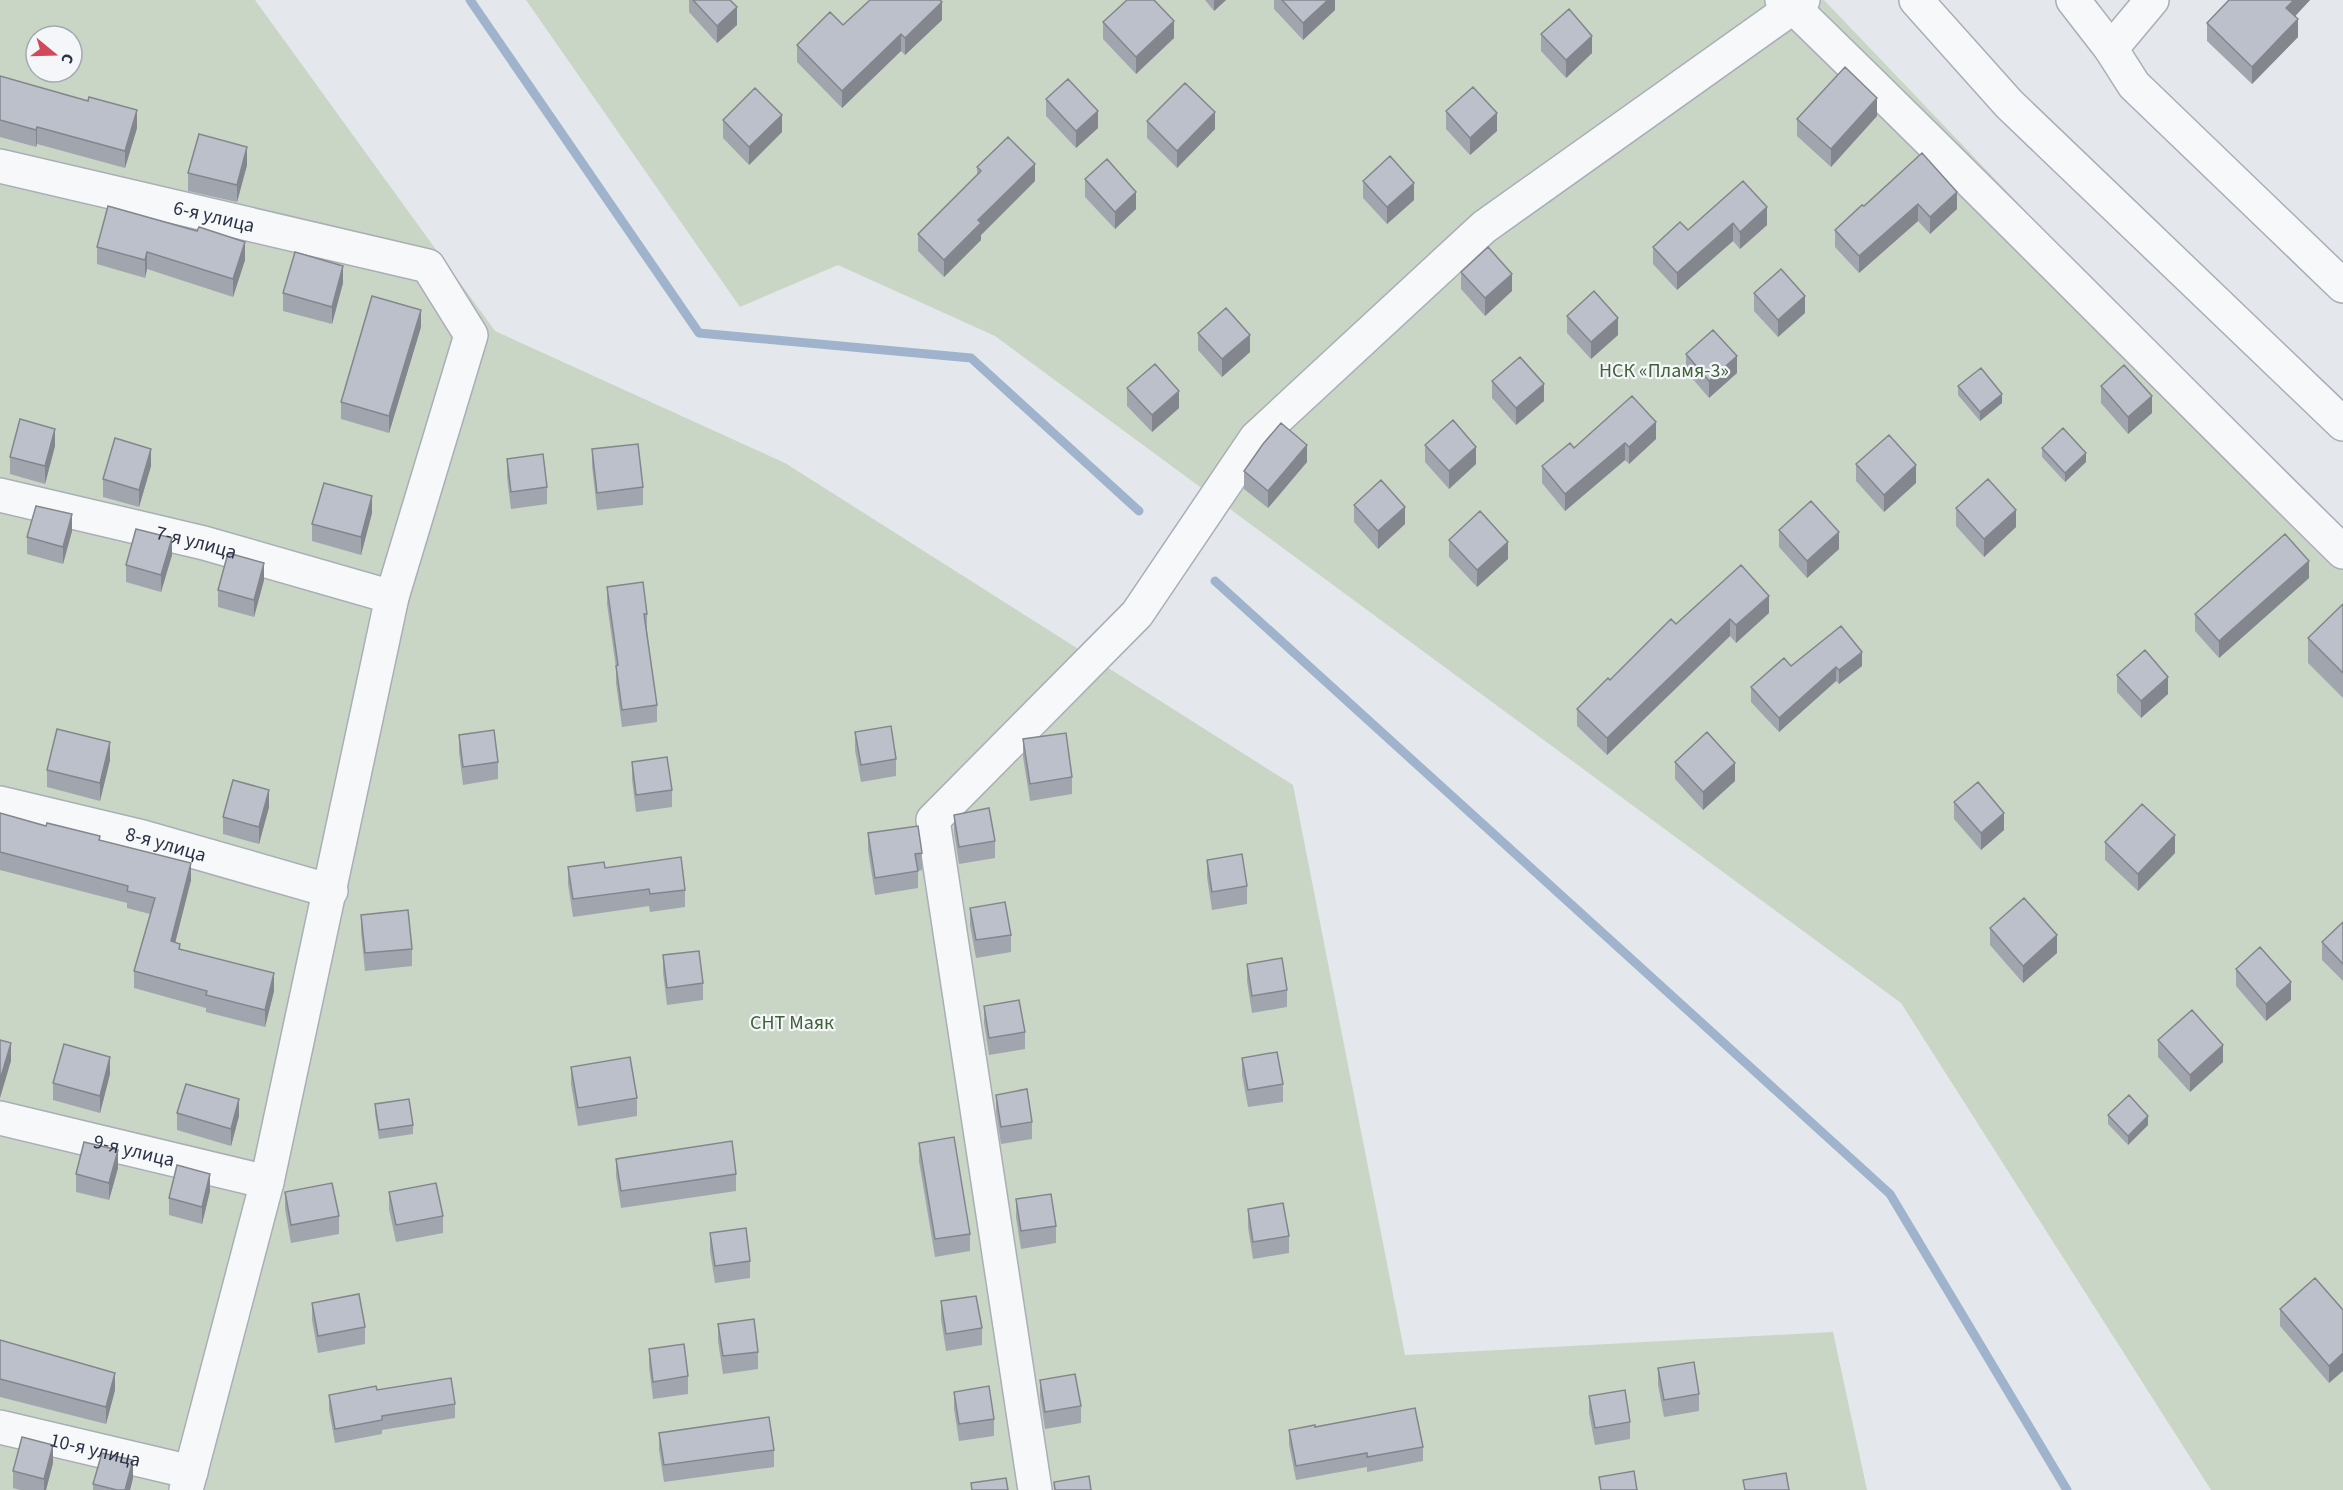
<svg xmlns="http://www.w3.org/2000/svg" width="2343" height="1490" font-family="'Source Sans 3',sans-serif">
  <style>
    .green { fill: #c9d6c5; fill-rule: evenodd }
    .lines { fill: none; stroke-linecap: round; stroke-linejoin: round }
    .stream { stroke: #9fb4cc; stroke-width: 9 }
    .minor-casing { stroke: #a9aeb7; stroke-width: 36 }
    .minor { stroke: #f7f8fa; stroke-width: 33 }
    .wall { fill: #a1a5ae }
    .shaded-wall { fill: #83868d }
    .building { fill: #bbc0ca; stroke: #83868d; stroke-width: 1.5 }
    .labels { text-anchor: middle; stroke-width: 4.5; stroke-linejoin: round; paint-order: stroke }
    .street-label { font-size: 20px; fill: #2b3445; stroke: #f4f6f9 }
    .park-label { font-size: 20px; fill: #3f6138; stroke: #f4f6f9 }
  </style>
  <rect width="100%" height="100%" fill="#e4e7ec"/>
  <!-- green -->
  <path class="green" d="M0,0h255l240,331 290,132 508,322 112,570 428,-23 34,158h-1867zM36,36h36v36h-36z
    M526,0h1298l519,544v946h-132l-310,-487 -906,-667 -157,-71 -98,42z"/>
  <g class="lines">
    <!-- stream -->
    <path class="stream" d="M470,0l229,333 272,25 168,153
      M1215,581l675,613 177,296"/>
    <!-- minor casing -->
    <g class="minor-casing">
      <g id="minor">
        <path d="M1782,0l12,8c185,179 365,363 549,544"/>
        <path d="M1916,0l93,104 334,320"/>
        <path d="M2073,0l38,49 23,36 209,201"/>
        <path d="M2111,49l41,-49"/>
        <path id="s1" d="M0,166l428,100 43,69 -79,262 -125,585 -81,308"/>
        <path id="s2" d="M0,495l204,48 188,54"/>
        <path id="s3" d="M0,803l143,34 188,54"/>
        <path id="s4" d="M0,1118l267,64"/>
        <path id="s5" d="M0,1427l191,45"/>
        <path d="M1035,1490l-102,-670 204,-206 119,-176 228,-211 319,-227"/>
      </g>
    </g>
    <!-- minor -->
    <use href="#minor" class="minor"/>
  </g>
  <!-- wall -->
  <path class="wall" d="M689,0h41l7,25 -20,18 -28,-31z
    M1205,0h21l-12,11z
    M1274,0h61v10l-32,30 -29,-31z
    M2229,0h81l-15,16 3,21 -46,47 -45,-43v-18z
    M942,20l-37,35 -4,-4 -59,57 -45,-46v-17l46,-20z
    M1103,22l71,16 -38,36 -33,-35z
    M1541,34l51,19 -26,25 -25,-27z
    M0,76l137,52 -12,40 -88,-24 -1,3 -36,-10z
    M1046,99l52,29 -22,20 -30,-32z
    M1446,111l51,20 -27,24 -24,-26z
    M1877,116l-46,51 -34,-31v-17z
    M723,120l59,12 -33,33 -26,-27z
    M1147,121l68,8 -38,39 -30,-30z
    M1922,153l35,56 -27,25 -12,-13 -59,52 -24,-26v-17l29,-24z
    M247,165l-10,37 -49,-11v-18z
    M977,167l58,14 -54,54v5l-37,37 -26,-26v-17l59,-59z
    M1085,179l51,30 -21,20 -30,-32z
    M1363,181l51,19 -27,24 -24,-26z
    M1743,181l24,44 -27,24 -7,-8 -56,49 -24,-26v-17l35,-17z
    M97,247l148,13 -12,37 -86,-28 -2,9 -48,-14z
    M1461,272l51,19 -27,25 -24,-27z
    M343,283l-11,41 -49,-13v-18z
    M1754,293l51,20 -27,24 -24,-26z
    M1567,316l51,19 -27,24 -24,-26z
    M421,327l-32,106 -48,-14v-17z
    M1198,333l52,19 -28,25 -24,-27z
    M1686,354l51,19 -28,25 -23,-27z
    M1492,381l52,20 -28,24 -24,-27z
    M1958,386l44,17 -22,18 -22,-26z
    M2101,386l51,27 -24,21 -27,-31z
    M1127,388l52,20 -27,24 -25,-26z
    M1656,439l-27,25 -4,-4 -60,51 -23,-28v-17l32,-18z
    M1425,445l51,19 -27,25 -24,-27z
    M55,446l-10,38 -35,-10v-17z
    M2042,448l44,14 -21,20 -23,-25z
    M592,449l51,38v18l-46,5 -5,-44z
    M507,459l40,28v17l-36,5 -4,-32z
    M1307,462l-39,46 -24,-19v-18z
    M1856,464l60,19 -32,29 -28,-31z
    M151,466l-12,41 -36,-10v-18z
    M1354,505l51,19 -27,25 -24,-27z
    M1956,508l60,19 -32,30 -28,-31z
    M372,513l-11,42 -49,-14v-17z
    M1779,530l60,19 -32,29 -28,-31z
    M72,531l-9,33 -36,-10v-17z
    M1449,540l59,19 -31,28 -28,-30z
    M172,555l-11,37 -35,-10v-17z
    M2309,578l-90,80 -24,-27v-17z
    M264,580l-10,37 -36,-10v-17z
    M607,587l40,27v17l10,74v17l-35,5 -6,-44v-15l-9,-64z
    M2343,604v94l-35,-35v-25z
    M1769,613l-33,30 -6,-7 -123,119 -30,-29v-17l99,-85z
    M1791,666h71l-23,18 -3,-3 -57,51 -28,-30v-15z
    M2117,675l51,19 -27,24 -24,-26z
    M855,732l41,27v17l-35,6 -6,-32z
    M459,735l39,27v17l-35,6 -4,-33z
    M1023,739l49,38v17l-42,7 -7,-44z
    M110,760l-10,41 -53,-14v-17z
    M632,762l40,28v17l-36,5 -4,-33z
    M1675,762l60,19 -32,29 -28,-31z
    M1954,802l50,28 -23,20 -27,-31z
    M269,807l-10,37 -36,-10v-17z
    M0,813l100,28 91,39 -16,63 5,6 94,42 -9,36 -59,-15v-4l-72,-20v-17l16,-57 -23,-6v-5l-127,-33z
    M954,815l41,26v17l-36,6 -5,-32z
    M868,833l54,20v17l-4,1v17l-43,7 -7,-45z
    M2105,842l70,11 -37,38 -33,-31z
    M1207,860l40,26v18l-35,6 -5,-33z
    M568,867l117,23v17l-35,5 -1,-6 -76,11 -5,-33z
    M970,908l41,27v17l-35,6 -6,-33z
    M361,915l51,34v17l-47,5 -4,-39z
    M2343,922v59l-21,-21v-18z
    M1990,928l67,25 -34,30 -33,-38z
    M663,955l40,28v17l-36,5 -4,-32z
    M1247,964l40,26v17l-35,6 -5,-32z
    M2236,969l55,31 -25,21 -30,-35z
    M984,1006l41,26v17l-36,6 -5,-32z
    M2158,1040l65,22 -33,30 -32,-35z
    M1242,1058l41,26v18l-35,5 -6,-32z
    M571,1067l66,31v18l-59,10 -7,-42z
    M110,1074l-10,39 -47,-13v-17z
    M996,1095l36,27v17l-31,5 -5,-32z
    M375,1104l38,21v9l-34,5 -4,-26z
    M177,1113l62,3 -8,30 -54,-16z
    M2108,1115l40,10 -20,20 -20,-21z
    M919,1143l51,91v17l-35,6 -16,-96z
    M616,1159l120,15v17l-115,17 -5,-32z
    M118,1168l-9,32 -33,-8v-18z
    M210,1191l-8,33 -33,-9v-17z
    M285,1192l54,24v18l-48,9 -6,-34z
    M389,1192l54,24v17l-47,9 -7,-33z
    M1016,1199l40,27v17l-35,6 -5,-32z
    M1248,1209l41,27v17l-36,6 -5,-32z
    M710,1233l40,28v17l-35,5 -5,-32z
    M941,1301l41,27v17l-36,6 -5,-32z
    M312,1303l53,24v17l-47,9 -6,-33z
    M2280,1309l63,1 -14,73 -49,-57z
    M718,1324l40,28v17l-35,5 -5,-33z
    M0,1340l115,50 -9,34 -106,-27z
    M649,1349l39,27v18l-35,5 -4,-33z
    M1658,1368l41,26v17l-35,6 -6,-32z
    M1040,1380l41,26v17l-36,6 -5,-32z
    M377,1390l78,14v14l-73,12v4l-47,9 -6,-33v-15z
    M954,1392l40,27v17l-35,5 -5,-32z
    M1589,1396l41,26v17l-35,6 -6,-32z
    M1315,1427l108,20v14l-56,11v-5l-71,13 -7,-35v-15z
    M659,1433l115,17v17l-110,15 -5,-32z
    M53,1463l-7,27h-26l-7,-2v-17z
    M133,1478l-3,12h-37v-6z"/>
  <!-- shaded-wall -->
  <path class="shaded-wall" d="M1214,0h12l-12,11z
    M1328,0h7v10l-32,30v-17z
    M2294,0h16l-24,26v-18z
    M942,2v18l-37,35v-17z
    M737,7v18l-20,18v-17z
    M2298,19v18l-46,47v-17z
    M1174,21v17l-38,36v-17z
    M901,34v17l-59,57v-17z
    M1592,36v17l-26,25v-18z
    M1877,98v18l-46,51v-18z
    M137,110v18l-12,40v-17z
    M1098,111v17l-22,20v-17z
    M1215,112v17l-38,39v-17z
    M1497,113v18l-27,24v-17z
    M782,115v17l-33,33v-18z
    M37,127v17l-1,3v-17z
    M247,147v18l-10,37v-17z
    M1035,164v17l-54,54v5l-37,37v-17l34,-40z
    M1414,183v17l-27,24v-17z
    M1136,192v17l-21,20v-17z
    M1957,192v17l-27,25v-17z
    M1918,204v17l-59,52v-17z
    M1767,207v18l-27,24v-17z
    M1733,223v18l-56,49v-17z
    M245,242v18l-12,37v-18z
    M147,252v17l-2,9v-18z
    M343,266v17l-11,41v-17z
    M1512,274v17l-27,25v-18z
    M1805,296v17l-27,24v-17z
    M421,310v17l-32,106v-17z
    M1618,318v17l-27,24v-17z
    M1250,335v17l-28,25v-18z
    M1737,356v17l-28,25v-17z
    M1544,384v17l-28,24v-17z
    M1179,391v17l-27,24v-17z
    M2002,394v9l-22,18v-9z
    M2152,396v17l-24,21v-17z
    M1656,422v17l-27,25v-17z
    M55,429v17l-10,38v-18z
    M1625,443v17l-60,51v-17z
    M1307,445v17l-39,46v-17z
    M1476,447v17l-27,25v-18z
    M151,449v17l-12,41v-17z
    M2086,453v9l-21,20v-9z
    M1916,465v18l-32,29v-17z
    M372,496v17l-11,42v-18z
    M1405,507v17l-27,25v-18z
    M2016,510v17l-32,30v-18z
    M72,514v17l-9,33v-17z
    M1839,532v17l-32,29v-17z
    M172,538v17l-11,37v-17z
    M1508,542v17l-31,28v-17z
    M2309,561v17l-90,80v-17z
    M264,563v17l-10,37v-17z
    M1769,596v17l-33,30v-18z
    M1730,619v17l-123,119v-17z
    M1862,652v14l-23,18v-14z
    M1836,667v14l-57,51v-14z
    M2168,677v17l-27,24v-17z
    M110,742v18l-10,41v-18z
    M1735,763v18l-32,29v-18z
    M269,790v17l-10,37v-17z
    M2004,813v17l-23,20v-17z
    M2175,835v18l-37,38v-17z
    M191,863v17l-20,79v-18z
    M2057,935v18l-34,30v-17z
    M274,973v18l-9,36v-17z
    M2291,982v18l-25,21v-17z
    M11,1043v18l-11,37v-18z
    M2223,1045v17l-33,30v-17z
    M110,1057v17l-10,39v-17z
    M239,1099v17l-8,30v-17z
    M2148,1116v9l-20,20v-9z
    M118,1150v18l-9,32v-17z
    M210,1174v17l-8,33v-17z
    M2343,1353v18l-14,12v-17z
    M115,1373v17l-9,34v-17z
    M53,1445v18l-7,27h-2v-11z
    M133,1460v18l-3,12h-5z"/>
  <!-- building -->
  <path class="building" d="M693,0h37l7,7 -20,19z
    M870,0h70l2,2 -37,36 -4,-4 -59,57 -45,-46 33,-33 13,13z
    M1127,0h27l20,21 -38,36 -33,-35z
    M1282,0h46l-25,23z
    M2229,0h65l-8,8 12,11 -46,48 -45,-44z
    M1569,9l23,27 -26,24 -25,-26z
    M1845,67l32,31 -46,51 -34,-30z
    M0,76l88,25 1,-4 48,13 -12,41 -88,-24 -1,3 -36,-10z
    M1068,79l30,32 -22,20 -30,-32z
    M1185,83l30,29 -38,39 -30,-30z
    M1473,87l24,26 -27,25 -24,-27z
    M755,88l27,27 -33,32 -26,-27z
    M199,134l48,13 -10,38 -49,-12z
    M1008,137l27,27 -57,56 3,3 -37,37 -26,-26 63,-63 -4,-4z
    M1922,153l35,39 -27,25 -12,-13 -59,52 -24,-26 27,-25 2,1z
    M1390,156l24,27 -27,24 -24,-26z
    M1107,159l29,33 -21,20 -30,-33z
    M1743,181l24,26 -27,25 -7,-9 -56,50 -24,-26 27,-25 8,8z
    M108,206l89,25 2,-4 46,15 -12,37 -86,-27 -2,8 -48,-13z
    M1488,247l24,27 -27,24 -24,-26z
    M295,252l48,14 -11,41 -49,-14z
    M1781,269l24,27 -27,24 -24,-27z
    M1594,291l24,27 -27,24 -24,-26z
    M372,296l49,14 -32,106 -48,-14z
    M1226,308l24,27 -28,24 -24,-26z
    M1713,330l24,26 -28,25 -23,-27z
    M1520,357l24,27 -28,24 -24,-27z
    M1155,364l24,27 -27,24 -25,-27z
    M2124,365l28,31 -24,21 -27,-31z
    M1981,368l21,26 -22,18 -22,-26z
    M1632,396l24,26 -27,25 -4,-4 -60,51 -23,-28 28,-23 4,5z
    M20,419l35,10 -10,37 -35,-9z
    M1453,420l23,27 -27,24 -24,-26z
    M1281,423l26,22 -39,46 -24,-20 19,-27z
    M2063,428l23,25 -21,20 -23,-25z
    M1889,435l27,30 -32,30 -28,-31z
    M115,438l36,11 -12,41 -36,-11z
    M638,444l5,43 -46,6 -5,-44z
    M543,454l4,33 -36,5 -4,-33z
    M1988,479l28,31 -32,29 -28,-31z
    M1381,480l24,27 -27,24 -24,-26z
    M324,483l48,13 -11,41 -49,-13z
    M1811,501l28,31 -32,29 -28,-31z
    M36,506l36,8 -9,33 -36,-10z
    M1480,511l28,31 -31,28 -28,-30z
    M136,529l36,9 -11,37 -35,-10z
    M2285,534l24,27 -90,80 -24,-27z
    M228,553l36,10 -10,37 -36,-10z
    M1741,565l28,31 -33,29 -6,-6 -123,119 -30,-29 31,-31 2,2 61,-61 5,5z
    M643,582l4,32h-3l13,91 -35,5 -6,-44 2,-1 -11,-78z
    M2343,604v69l-35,-35z
    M1841,626l21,26 -23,18 -3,-3 -57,51 -28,-31 33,-29 7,8z
    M2145,650l23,27 -27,24 -24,-26z
    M891,726l5,33 -35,6 -6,-33z
    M57,729l53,13 -10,41 -53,-13z
    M494,730l4,32 -35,5 -4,-32z
    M1707,732l28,31 -32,29 -28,-30z
    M1066,733l6,44 -42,7 -7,-45z
    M667,757l5,33 -36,5 -4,-33z
    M233,780l36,10 -10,37 -36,-10z
    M1978,782l26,31 -23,20 -27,-31z
    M2142,804l33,31 -37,39 -33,-32z
    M989,808l6,33 -36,6 -5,-32z
    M0,813l46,13 1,-3 53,13 -1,4 92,23 -20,78 9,3 -1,5 95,24 -9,37 -59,-15 1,-4 -73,-20 21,-73 -28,-7 1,-5 -128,-34z
    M918,826l4,27 -7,1 3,17 -43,7 -7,-45z
    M1242,854l5,32 -35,6 -5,-32z
    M681,857l4,33 -35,4 -1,-5 -76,10 -5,-32 36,-5 1,6z
    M2024,898l33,37 -34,31 -33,-38z
    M1005,902l6,33 -35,5 -6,-32z
    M408,910l4,39 -47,4 -4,-38z
    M2343,922v42l-21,-22z
    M2260,947l31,35 -25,22 -30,-35z
    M699,951l4,32 -36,5 -4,-33z
    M1282,958l5,32 -35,6 -5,-32z
    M1019,1000l6,32 -36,6 -5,-32z
    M2192,1010l31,35 -33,30 -32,-35z
    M0,1040l11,3 -11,37z
    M64,1044l46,13 -10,39 -47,-13z
    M1277,1052l6,32 -35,6 -6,-32z
    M630,1057l7,41 -59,10 -7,-41z
    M186,1084l53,15 -8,30 -54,-16z
    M1027,1089l5,33 -31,5 -5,-32z
    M2129,1095l19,21 -20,20 -20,-21z
    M409,1099l4,26 -34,5 -4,-26z
    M954,1137l16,97 -35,5 -16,-96z
    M732,1141l4,33 -115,17 -5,-32z
    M84,1142l34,8 -9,33 -33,-9z
    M177,1165l33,9 -8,33 -33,-9z
    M332,1183l7,33 -48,9 -6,-33z
    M436,1183l7,33 -47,9 -7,-33z
    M1051,1194l5,32 -35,5 -5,-32z
    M1283,1203l6,33 -36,6 -5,-33z
    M746,1228l4,33 -35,5 -5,-33z
    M2315,1278l28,32v43l-14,13 -49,-57z
    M359,1294l6,33 -47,9 -6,-33z
    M976,1296l6,32 -36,6 -5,-33z
    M754,1319l4,33 -35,4 -5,-32z
    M0,1340l115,33 -9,34 -106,-28z
    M684,1344l4,32 -35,6 -4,-33z
    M1694,1362l5,32 -35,6 -6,-32z
    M1075,1374l6,32 -36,6 -5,-32z
    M451,1378l4,26 -73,12v4l-47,9 -6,-34 47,-9 1,4z
    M989,1386l5,33 -35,5 -5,-32z
    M1625,1390l5,32 -35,6 -6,-32z
    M1415,1408l8,39 -56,10v-4l-71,13 -7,-36 26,-5v2z
    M769,1417l5,33 -110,15 -5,-32z
    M22,1437l31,8 -9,34 -31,-8z
    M102,1453l31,7 -8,30h-8l-24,-6z
    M1634,1471l3,19h-36l-2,-13z
    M1786,1473l3,17h-44l-2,-10z
    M1089,1476l2,14h-36l-1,-8z
    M1006,1478l2,12h-36l-1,-7z"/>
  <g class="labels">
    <!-- street labels -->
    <g class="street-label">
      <text dy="7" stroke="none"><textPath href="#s1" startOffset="220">6-я улица</textPath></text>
      <text dy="7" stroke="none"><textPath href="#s2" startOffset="202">7-я улица</textPath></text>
      <text dy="7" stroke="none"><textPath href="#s3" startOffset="171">8-я улица</textPath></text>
      <text dy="7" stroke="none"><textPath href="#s4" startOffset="138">9-я улица</textPath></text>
      <text dy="7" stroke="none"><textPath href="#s5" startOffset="98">10-я улица</textPath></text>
    </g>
    <!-- park labels -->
    <g class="park-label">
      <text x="1664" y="377">НСК «Пламя-3»</text>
      <text x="792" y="1029">СНТ Маяк</text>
    </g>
  </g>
  <!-- north arrow -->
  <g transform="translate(54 54) rotate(109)"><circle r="28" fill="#f4f6f9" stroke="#a4a8b1" stroke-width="1.5"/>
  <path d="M0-4.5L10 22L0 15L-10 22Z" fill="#d1495b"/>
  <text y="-9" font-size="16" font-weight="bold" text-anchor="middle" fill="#2b3445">С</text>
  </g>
</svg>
